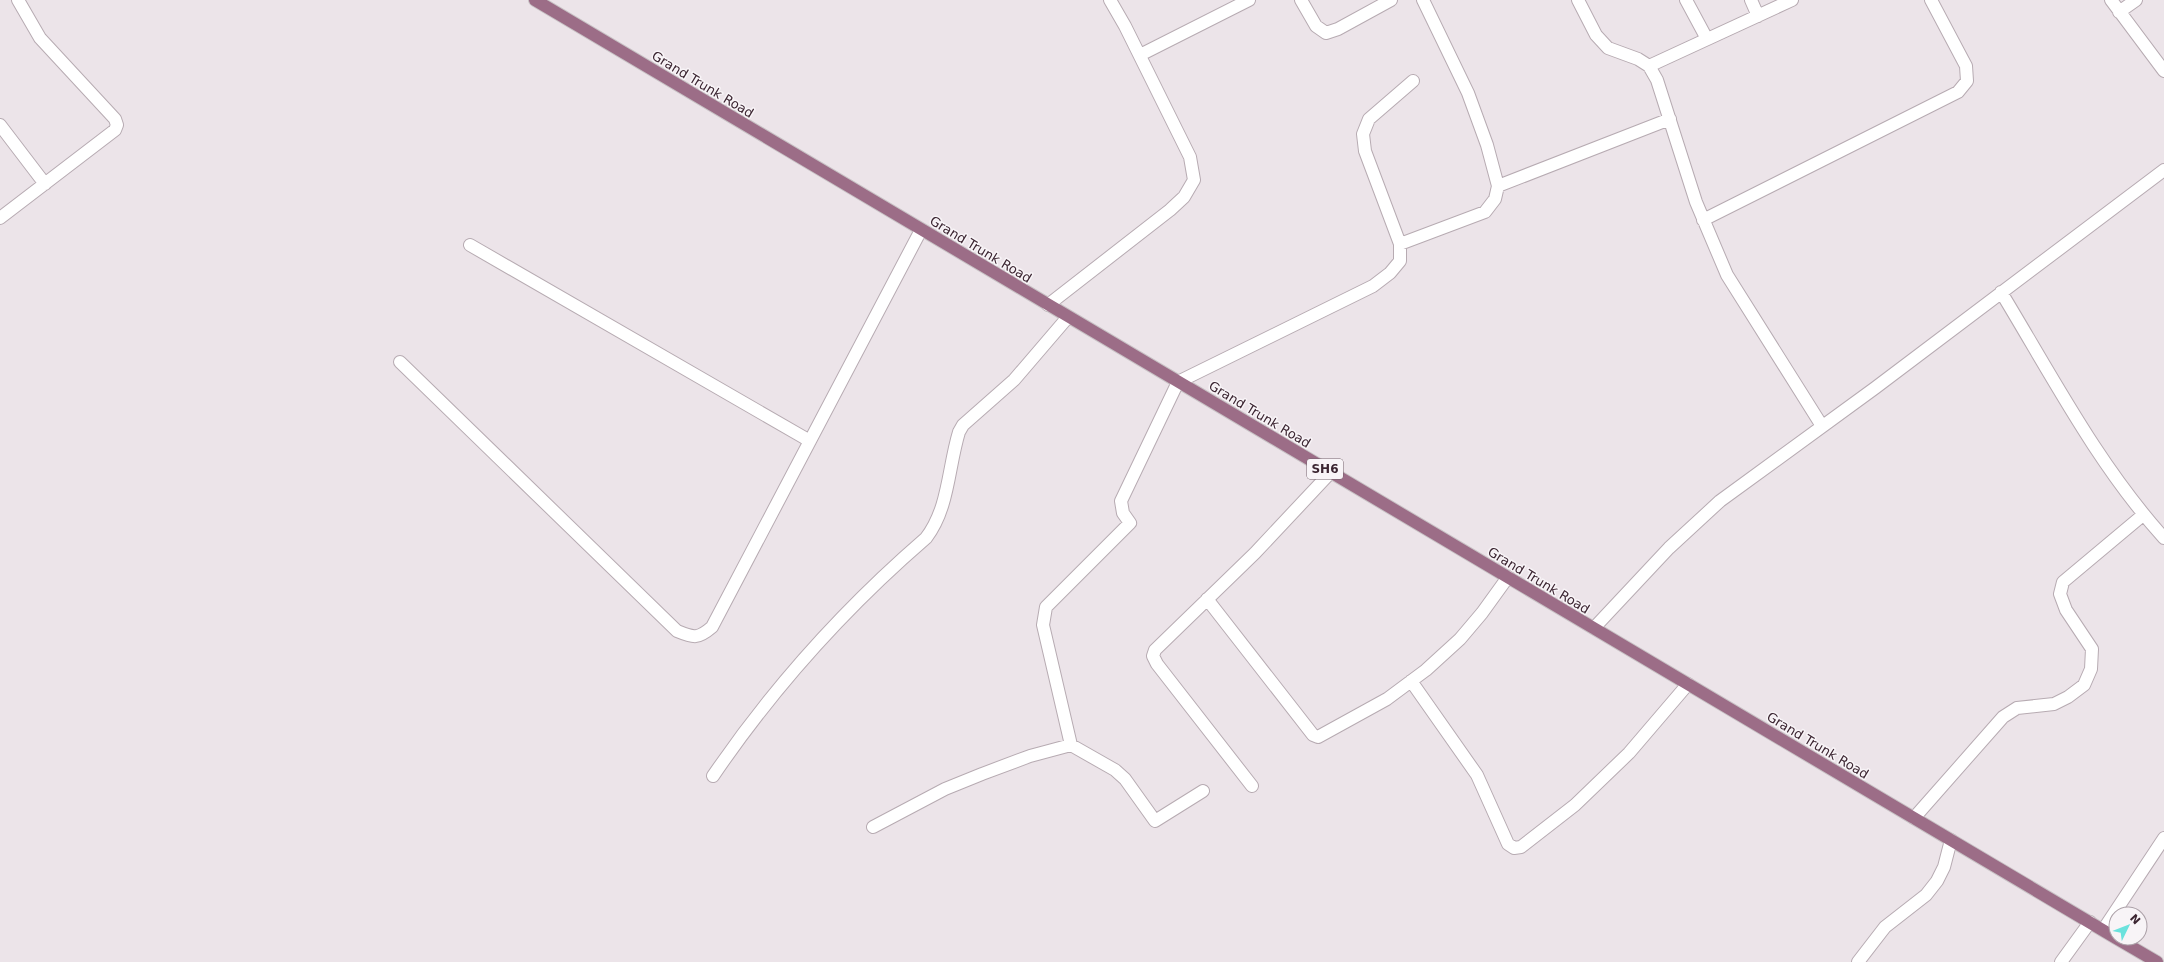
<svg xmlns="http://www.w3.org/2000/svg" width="2164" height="962" font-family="'DejaVu Sans',sans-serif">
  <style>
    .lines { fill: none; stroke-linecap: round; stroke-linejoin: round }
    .lane-casing { stroke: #b7abb2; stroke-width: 14 }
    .street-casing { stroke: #b7abb2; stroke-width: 14 }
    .primary-casing { stroke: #c8c2c5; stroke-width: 14 }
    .lane { stroke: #fff; stroke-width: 12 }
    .street { stroke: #fff; stroke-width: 12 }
    .primary { stroke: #9c6d87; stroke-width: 12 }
    .labels { text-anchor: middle; stroke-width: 3; stroke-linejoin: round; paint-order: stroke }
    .shield { fill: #f8f4f7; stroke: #74636c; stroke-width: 1 }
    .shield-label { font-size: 12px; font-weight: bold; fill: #3b2531 }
    .street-label { font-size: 13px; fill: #3b2531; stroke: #f8f4f7 }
  </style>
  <rect width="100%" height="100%" fill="#ece4e9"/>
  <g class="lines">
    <!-- lane casing -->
    <g class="lane-casing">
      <path id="lane" d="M470,245l340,196
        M400,362l277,269c17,7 21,8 35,-4l209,-397"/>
    </g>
    <!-- street casing -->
    <g class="street-casing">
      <path id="street" d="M1301,0l15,26 10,7 12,-4 53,-29
        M1578,0l18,35 12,13 30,11 11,7 8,14 39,122 31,73 95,151
        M1686,0l21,39
        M1751,0l7,16
        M2111,0l53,71
        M2119,12l17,-12
        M1140,55l109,-55
        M1649,66l143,-66
        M0,125l45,59
        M1498,186l172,-67
        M0,218l115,-88 2,-5 -2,-6 -75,-81 -22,-38
        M1703,220l255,-128 9,-11 -1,-15 -35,-66
        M1400,244l85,-32 10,-13 3,-13 -11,-41 -19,-52 -45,-93
        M2001,292c51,84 97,173 163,246
        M1048,305l122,-95 14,-13 10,-17 -4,-23 -65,-131 -15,-26
        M1207,599l106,136 5,2 69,-38 39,-29 34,-31 22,-26 26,-36
        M1594,628l75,-80 51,-47 155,-113 289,-218
        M1411,681l66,94 31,69 6,4 7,-1 54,-42 54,-52 59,-69
        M1071,745l44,25 10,9 30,42 48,-30
        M713,776c60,-88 132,-168 213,-238 23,-30 22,-70 33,-106l4,-7 51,-45 54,-63
        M1252,786l-95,-122 -4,-8 2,-6 100,-97 76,-81
        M1914,818l89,-101 14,-9 37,-4 14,-7 16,-12 7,-16 1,-20 -26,-39 -6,-16 3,-12 80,-67
        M873,827l72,-38 37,-15 48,-18 41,-11 -28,-120 3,-18 84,-84 -7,-10 -2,-12 57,-119 195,-96 17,-13 10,-12v-17l-35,-93 -2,-17 6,-15 44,-38
        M2103,930l61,-92
        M1858,962l27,-35 41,-32 11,-14 7,-14 7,-27
        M2061,962l29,-40"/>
    </g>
    <!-- primary casing -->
    <g class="primary-casing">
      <path id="primary" d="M535,0l1581,938
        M2116,938l41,24"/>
    </g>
    <!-- lane -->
    <use href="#lane" class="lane"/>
    <!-- street -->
    <use href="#street" class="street"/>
    <!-- primary -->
    <use href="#primary" class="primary"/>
  </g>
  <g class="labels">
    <!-- shield labels -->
    <rect class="shield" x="1307" y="459" width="36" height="20" rx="3"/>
    <g class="shield-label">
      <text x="1325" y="473">SH6</text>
    </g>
    <!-- street labels -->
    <g class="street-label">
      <text transform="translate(703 84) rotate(31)" y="5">Grand Trunk Road</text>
      <text transform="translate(981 249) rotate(31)" y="5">Grand Trunk Road</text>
      <text transform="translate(1260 414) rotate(31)" y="5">Grand Trunk Road</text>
      <text transform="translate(1539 580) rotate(31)" y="5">Grand Trunk Road</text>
      <text transform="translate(1818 745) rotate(31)" y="5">Grand Trunk Road</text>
    </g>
  </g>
  <!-- north arrow -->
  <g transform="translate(2128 926) rotate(47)"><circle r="19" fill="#f8f4f7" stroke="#aca1a8"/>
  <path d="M0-3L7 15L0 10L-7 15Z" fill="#6be2dd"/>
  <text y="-6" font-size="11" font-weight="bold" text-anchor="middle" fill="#3b2531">N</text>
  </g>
</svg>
